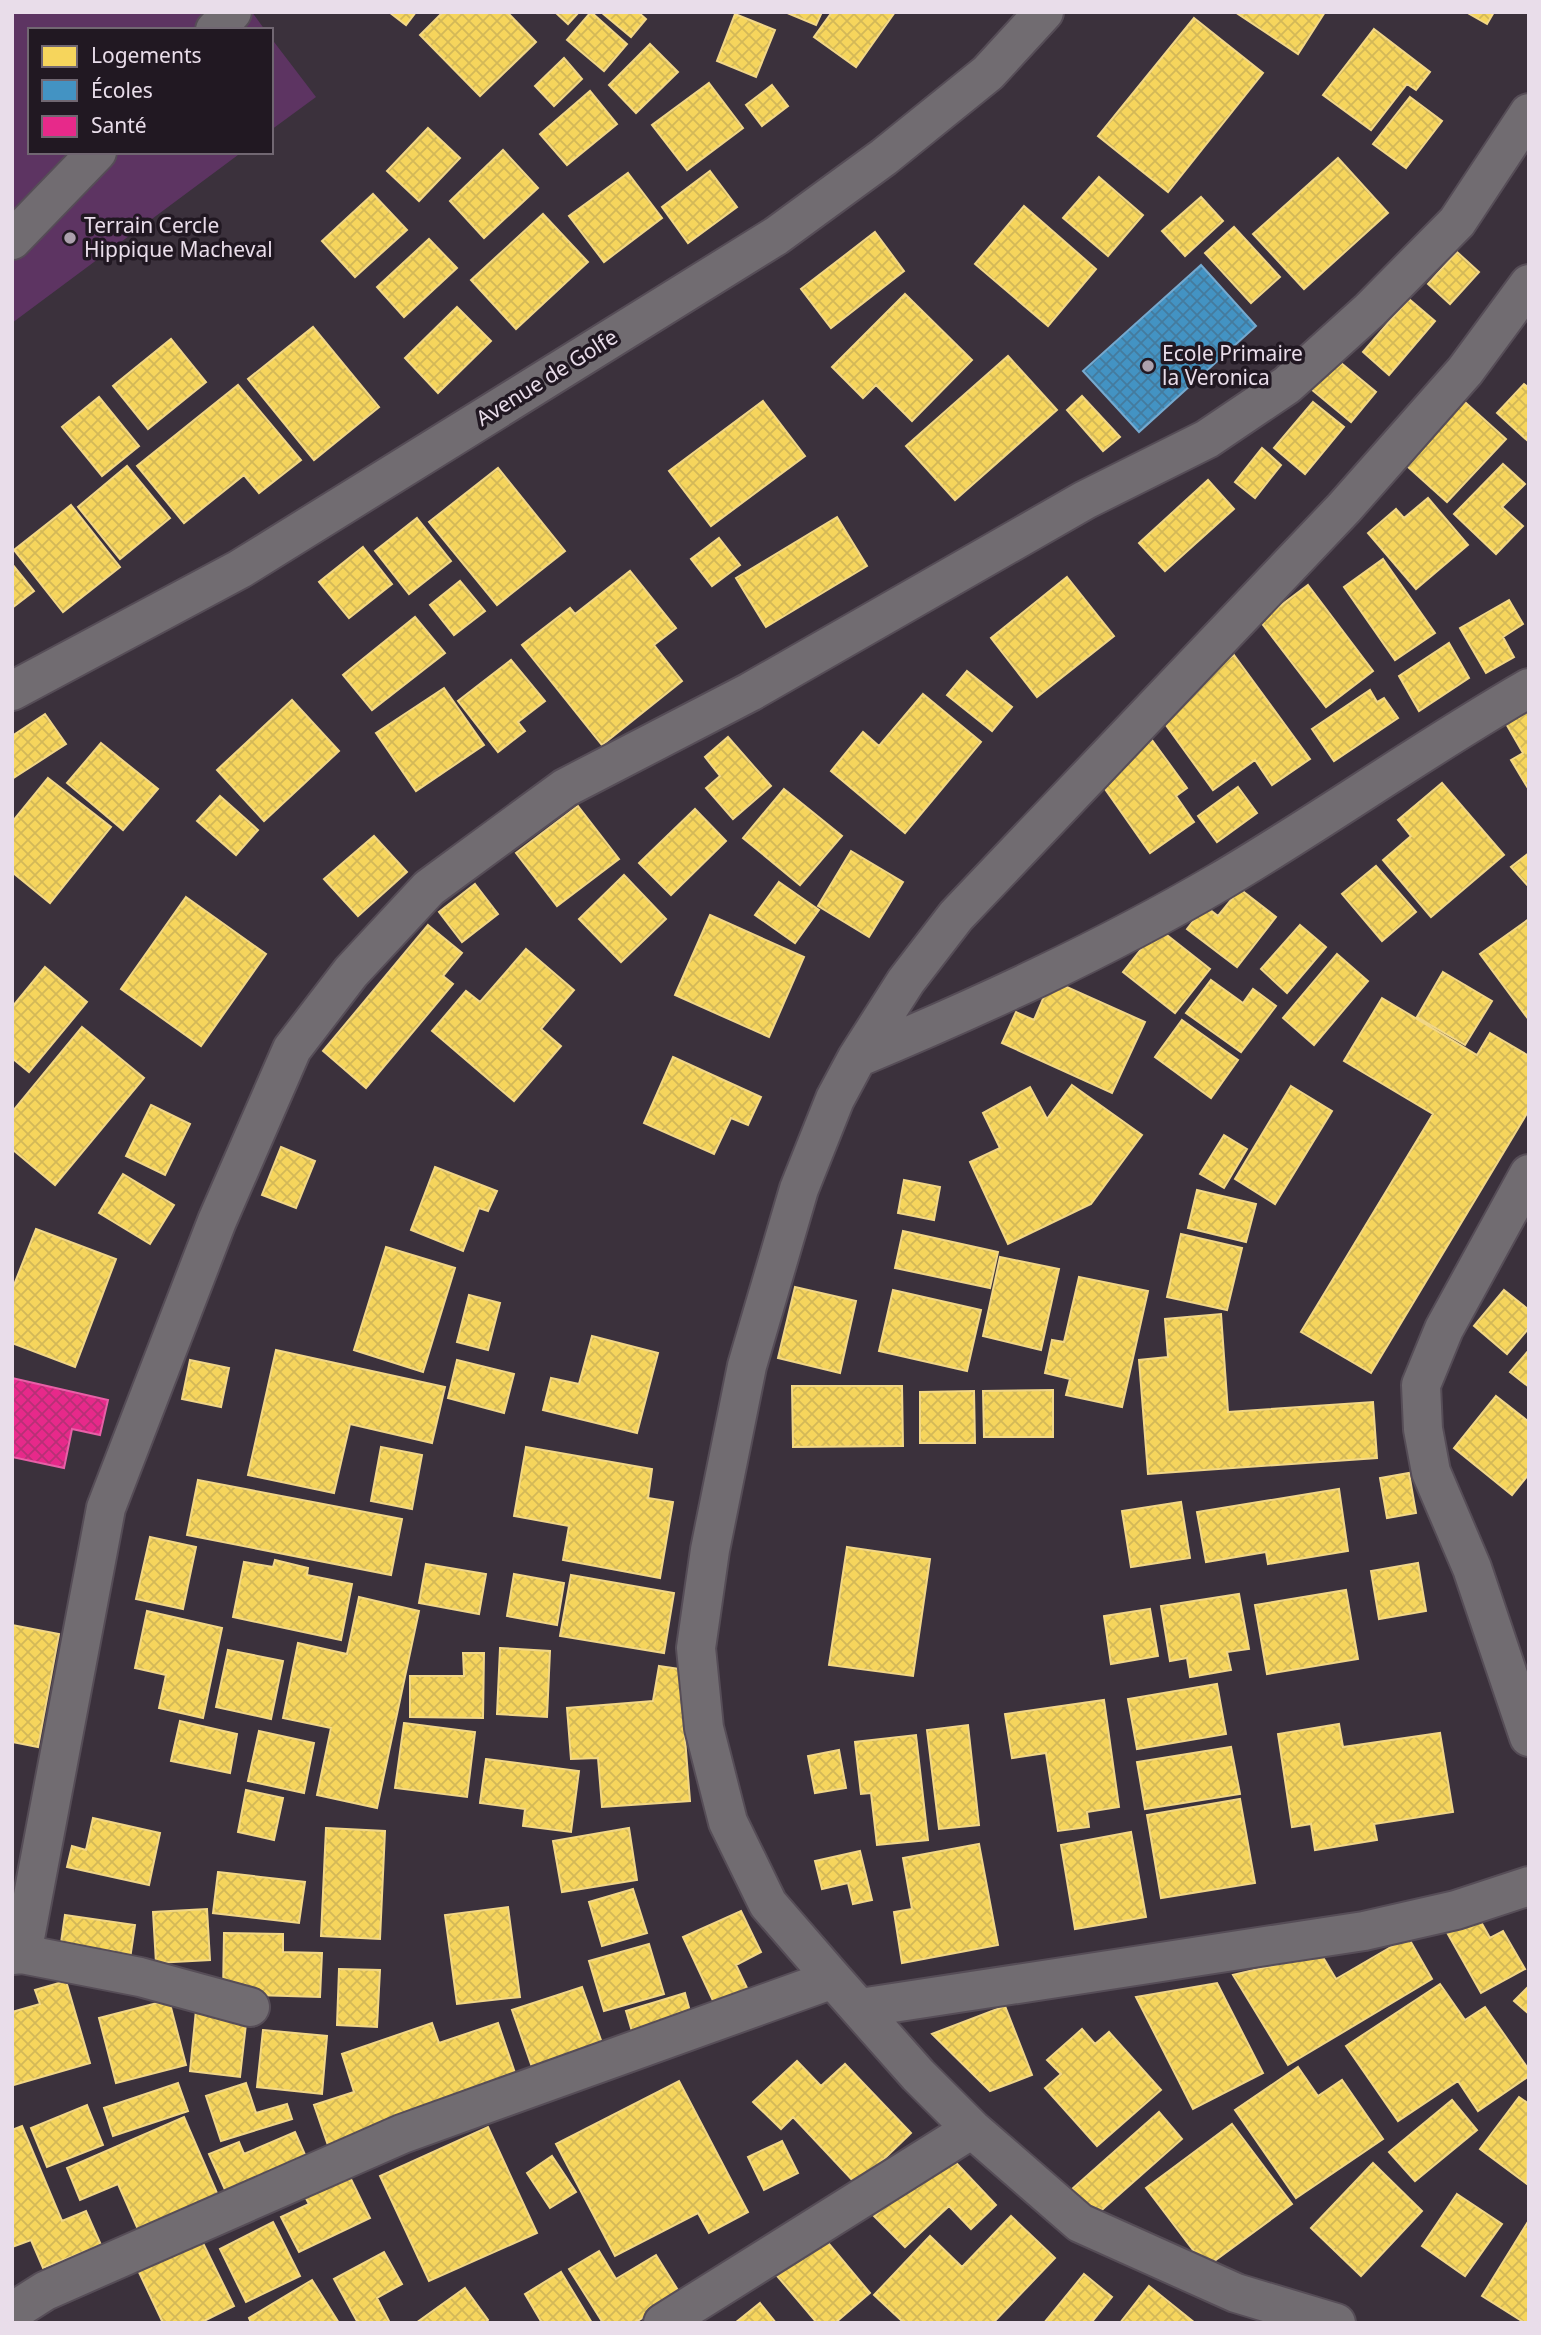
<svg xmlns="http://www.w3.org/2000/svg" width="1541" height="2335" font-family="'Noto Sans',sans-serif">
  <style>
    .park { fill: #5d3462 }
    .homes { fill: url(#homes-cross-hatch); stroke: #f2d787; stroke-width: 2 }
    .schools { fill: url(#schools-cross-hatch); stroke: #75a9cf; stroke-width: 2 }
    .health { fill: url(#health-cross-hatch); stroke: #e85fa7; stroke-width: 2 }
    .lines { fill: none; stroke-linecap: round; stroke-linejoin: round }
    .minor-casing { stroke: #564d57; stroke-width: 42 }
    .minor { stroke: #716c71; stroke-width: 38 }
    .poi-dot { fill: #aca1ad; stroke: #211822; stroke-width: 2.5 }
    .labels { text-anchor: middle; stroke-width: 7; stroke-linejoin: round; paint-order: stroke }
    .poi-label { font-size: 21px; fill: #e9ddea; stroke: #211822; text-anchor: start }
    .street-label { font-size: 21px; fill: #e9ddea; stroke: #211822 }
  </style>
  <defs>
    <pattern id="homes-cross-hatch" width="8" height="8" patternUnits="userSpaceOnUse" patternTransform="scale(1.75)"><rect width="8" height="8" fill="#f6d55c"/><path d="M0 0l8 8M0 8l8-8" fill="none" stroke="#d3b858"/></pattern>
    <pattern id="schools-cross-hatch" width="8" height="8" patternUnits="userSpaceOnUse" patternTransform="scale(1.75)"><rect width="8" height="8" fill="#4393c3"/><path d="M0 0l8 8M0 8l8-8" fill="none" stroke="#447b9e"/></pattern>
    <pattern id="health-cross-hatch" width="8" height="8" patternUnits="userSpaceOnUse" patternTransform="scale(1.75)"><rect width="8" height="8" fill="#e7298a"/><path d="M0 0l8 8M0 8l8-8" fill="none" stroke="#b73076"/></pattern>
  </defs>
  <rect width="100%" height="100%" fill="#3b313c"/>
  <!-- park -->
  <path class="park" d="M12,12h240l13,18h-235v122h212l-230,171z
    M271,38l45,59 -45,33z"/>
  <!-- homes -->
  <path class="homes" d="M389,12h27l-10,13z
    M443,12h64l29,30 -56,54 -60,-61z
    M555,12h24l-11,12z
    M591,12l36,32 -23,27 -37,-31z
    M601,12h37l8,7 -15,18z
    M785,12h37l-6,13z
    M832,12h63l-39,55 -42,-30z
    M1235,12h90l-27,42z
    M1466,12h28l-7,12z
    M735,14l40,16 -19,47 -39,-16z
    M1194,18l69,55 -95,119 -70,-56z
    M1374,29l56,43 -14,18 -9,-6 -36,46 -48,-35z
    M650,44l28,28 -42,41 -27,-28z
    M564,58l18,21 -28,27 -19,-20z
    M709,83l34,45 -56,42 -35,-45z
    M772,85l16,21 -26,20 -16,-21z
    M590,91l27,33 -50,41 -27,-31z
    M1410,97l32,24 -36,47 -33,-24z
    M428,128l32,30 -41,43 -32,-30z
    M503,150l35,38 -54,50 -34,-37z
    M1338,158l50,55 -84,76 -51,-55z
    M710,171l27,36 -49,36 -26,-36z
    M628,173l34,45 -58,44 -35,-46z
    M1099,177l44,38 -35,41 -45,-38z
    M373,194l34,36 -52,47 -33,-36z
    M1201,197l22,24 -38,35 -23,-25z
    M1024,206l72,63 -48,57 -73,-62z
    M543,214l45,48 -72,67 -45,-49z
    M1234,227l46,50 -29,26 -46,-50z
    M875,232l29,39 -73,57 -30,-39z
    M429,239l28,29 -53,49 -27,-30z
    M1457,252l22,20 -29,32 -22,-20z
    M905,294l67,66 -60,61 -36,-36 -13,13 -31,-31z
    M1409,299l26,22 -46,54 -26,-23z
    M457,307l34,34 -53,52 -33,-35z
    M313,327l66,80 -65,53 -66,-81z
    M171,339l35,43 -58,47 -35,-43z
    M1008,356l49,54 -102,90 -49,-54z
    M1335,358l41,34 -25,30 -41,-34z
    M1524,384l5,4v54l-32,-29z
    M238,385l63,75 -42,33 -15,-18 -60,48 -47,-57z
    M1456,394l50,45 -59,63 -49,-44z
    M1082,396l38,41 -17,14 -36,-41z
    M99,397l40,49 -37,30 -40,-49z
    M763,401l42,55 -94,70 -42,-55z
    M1313,402l31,25 -39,47 -31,-26z
    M1262,448l19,17 -26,33 -20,-16z
    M1503,464l22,20 -23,23 21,19 -27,28 -42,-40z
    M127,466l43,52 -50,41 -42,-52z
    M498,468l67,83 -68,54 -68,-83z
    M1208,480l26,29 -69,62 -26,-28z
    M1428,498l40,47 -52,44 -48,-56 28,-24 8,9z
    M71,505l49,62 -57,45 -49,-62z
    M837,517l30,49 -101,61 -30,-49z
    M417,518l34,43 -42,33 -34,-43z
    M719,538l21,27 -28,21 -21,-27z
    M363,547l29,37 -43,34 -30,-36z
    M1383,559l52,74 -40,27 -51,-73z
    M12,564l22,27 -22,17z
    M630,571l46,57 -22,17 28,36 -80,64 -80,-100 48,-37 5,6z
    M1067,577l47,59 -77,61 -46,-59z
    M460,581l25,30 -31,24 -24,-30z
    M1308,585l65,86 -47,36 -66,-86z
    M1509,600l14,24 -20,13 11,20 -28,16 -26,-45z
    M415,617l30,36 -73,57 -29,-35z
    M1449,643l20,35 -50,33 -20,-35z
    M1234,655l76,104 -38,26 -17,-25 -42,30 -58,-80z
    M511,660l34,41 -27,21 7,9 -27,21 -40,-51z
    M967,671l45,36 -20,24 -45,-36z
    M444,688l40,57 -68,46 -40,-58z
    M1370,690l7,12 7,-4 14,20 -64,43 -22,-32z
    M923,694l58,48 -76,91 -74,-62 32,-39 16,14z
    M292,700l47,51 -75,70 -47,-51z
    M1529,709v81l-18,-30 12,-7 -18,-31z
    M45,714l21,30 -54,35v-43z
    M728,737l43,49 -38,33 -27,-31 14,-12 -15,-19z
    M1152,740l35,48 -11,8 18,26 -44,31 -52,-74z
    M101,743l57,46 -35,41 -56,-47z
    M48,778l63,49 -61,76 -38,-31v-50z
    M1442,783l62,72 -73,62 -48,-57 28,-24 -13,-16z
    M1238,787l19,26 -40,29 -19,-26z
    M784,789l58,47 -42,49 -57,-47z
    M220,796l38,34 -22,25 -39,-34z
    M578,806l41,53 -62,47 -41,-53z
    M695,809l31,32 -55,54 -32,-32z
    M374,836l33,36 -49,44 -34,-37z
    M851,851l52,31 -34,55 -51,-31z
    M1529,853v34l-18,-20z
    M1376,866l40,46 -34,29 -40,-47z
    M624,875l42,44 -45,43 -42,-43z
    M779,882l40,28 -24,33 -40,-28z
    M475,884l23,30 -36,28 -23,-30z
    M1240,889l36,28 -39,50 -50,-38 18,-23 13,10z
    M186,897l80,57 -65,92 -80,-57z
    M710,915l94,42 -35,80 -94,-42z
    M1529,919v101l-49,-66z
    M428,925l34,28 -19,23 10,8 -87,104 -43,-37z
    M1300,925l26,22 -39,46 -26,-24z
    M1158,928l52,41 -35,44 -52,-41z
    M526,949l48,41 -33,39 20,17 -47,55 -82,-70 34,-40 14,11z
    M1337,954l31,27 -54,64 -31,-27z
    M45,967l42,35 -58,70 -17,-14v-51z
    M1443,972l49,29 -27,44 -48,-28z
    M1051,980l94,42 -33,71 -110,-50 14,-31 18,8z
    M1211,980l32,23 10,-14 23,17 -35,46 -55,-39z
    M1382,998l95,57 13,-22 39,23v54l-158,263 -70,-41 132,-218 -89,-53z
    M1182,1020l56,40 -27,38 -56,-41z
    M82,1027l62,51 -89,107 -43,-36v-37z
    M673,1057l88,40 -13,28 -17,-7 -17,36 -70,-31z
    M1072,1085l70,50 -51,69 -83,40 -38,-82 30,-14 -17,-35 47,-26 17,32z
    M1291,1086l41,25 -57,93 -40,-25z
    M151,1105l39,19 -25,51 -39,-19z
    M1224,1135l23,14 -23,39 -24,-14z
    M281,1147l34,14 -19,47 -34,-13z
    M435,1167l62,24 -9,20 -9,-3 -16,43 -52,-21z
    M123,1174l51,31 -24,39 -51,-31z
    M904,1180l36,7 -6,33 -36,-7z
    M1197,1190l59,14 -10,38 -58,-14z
    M36,1229l80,30 -41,108 -63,-24v-53z
    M903,1231l95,21 -8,36 -95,-20z
    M1181,1234l61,14 -15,62 -60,-13z
    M386,1247l69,21 -32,104 -69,-22z
    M1000,1257l59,12 -18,81 -58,-14z
    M1079,1277l69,14 -26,116 -56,-12 4,-16 -25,-6 7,-33 12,2z
    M795,1287l61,14 -16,72 -62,-15z
    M893,1290l88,20 -14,61 -88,-20z
    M1504,1290l25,20v18l-22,26 -33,-28z
    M469,1295l31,8 -12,47 -31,-8z
    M1221,1314l7,98 145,-10 4,56 -229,16 -9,-114 29,-3 -3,-38z
    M592,1336l66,17 -21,80 -94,-23 8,-32 28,6z
    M276,1350l169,37 -13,56 -82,-19 -16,69 -86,-18z
    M1529,1350v37l-19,-15z
    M190,1360l39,8 -8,39 -39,-8z
    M457,1360l57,14 -10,39 -56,-15z
    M792,1386h110l1,60 -110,1z
    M1053,1390v47h-69l-1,-46z
    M974,1391l1,52h-55v-51z
    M1496,1396l33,26v52l-17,21 -58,-47z
    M381,1447l41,8 -10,54 -41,-8z
    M526,1447l126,22 -4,29 25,4 -13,76 -97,-18 6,-34 -55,-10z
    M1409,1473l7,40 -29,5 -7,-40z
    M198,1480l204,39 -11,56 -204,-40z
    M1339,1489l9,62 -80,13 -2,-12 -60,10 -9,-50z
    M1181,1502l9,56 -59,9 -9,-56z
    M150,1537l46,10 -13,62 -47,-10z
    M847,1547l83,12 -17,117 -84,-11z
    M275,1560l33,8 -1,7 45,9 -11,56 -108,-23 11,-55 29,5z
    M1418,1563l8,48 -47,8 -8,-48z
    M426,1564l60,10 -7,40 -60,-11z
    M514,1574l50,9 -7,42 -50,-9z
    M571,1575l103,18 -10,60 -104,-17z
    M1346,1590l12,69 -91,15 -12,-69z
    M1239,1594l10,55 -22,3 4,18 -41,7 -3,-19 -17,3 -9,-55z
    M359,1597l60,14 -42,197 -60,-13 14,-67 -48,-10 15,-75 49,11z
    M1150,1609l8,47 -47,8 -7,-48z
    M147,1611l75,17 -19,90 -44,-10 7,-33 -31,-7z
    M12,1625l47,9 -21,113 -26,-5z
    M500,1648l50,3 -3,66 -50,-3z
    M228,1650l55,11 -12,58 -55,-12z
    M463,1653h21l-1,65 -73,-1v-41h54z
    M659,1666l28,4 -5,30 8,101 -88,6 -4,-49 -27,1 -4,-51 86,-7z
    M1217,1684l9,50 -89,15 -9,-50z
    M1104,1700l15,107 -32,5 2,15 -31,4 -12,-78 -34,5 -7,-44z
    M180,1721l57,13 -7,39 -59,-12z
    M404,1723l71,9 -8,65 -72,-9z
    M1339,1724l4,23 97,-14 13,79 -79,12 3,16 -62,10 -4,-26 -19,3 -14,-93z
    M968,1725l11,100 -40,4 -12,-99z
    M259,1731l55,12 -10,50 -56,-12z
    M916,1735l12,105 -51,5 -6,-52 -10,1 -6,-52z
    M1231,1747l9,47 -95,15 -8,-47z
    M839,1750l7,38 -31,5 -7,-37z
    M486,1759l93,12 -8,61 -48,-6 2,-17 -45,-6z
    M246,1790l37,8 -9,42 -36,-8z
    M1240,1799l15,84 -94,15 -14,-83z
    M93,1818l67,15 -11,52 -82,-18 5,-21 14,4z
    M326,1828l59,3 -5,108 -59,-3z
    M629,1828l8,52 -75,12 -9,-51z
    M1131,1832l15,85 -71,12 -14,-84z
    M979,1844l19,101 -96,18 -8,-51 18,-3 -9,-51z
    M860,1851l12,49 -19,4 -5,-21 -26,6 -7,-28z
    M218,1872l87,10 -6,41 -86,-10z
    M633,1889l14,44 -45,13 -13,-44z
    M508,1907l12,90 -63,7 -12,-89z
    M207,1909l3,51 -54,3 -3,-51z
    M741,1911l20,41 -25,13 12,25 -33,15 -32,-68z
    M1476,1913l14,25 13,-7 22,38 -44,24 -36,-64z
    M65,1915l70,10 -5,34 -70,-9z
    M224,1933l59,1v18l39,1 -2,44 -97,-3z
    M1408,1937l24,42 -144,86 -55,-90 88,-21 15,25z
    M649,1944l15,50 -60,17 -15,-50z
    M339,1969l41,1 -3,57 -40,-2z
    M66,1981l24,82 -76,22 -2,-73 28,-8 -5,-14z
    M1217,1983l46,90 -70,36 -57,-112z
    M1440,1984l25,36 20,-13 44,63v6l-51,35 -20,-30 -60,40 -52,-75z
    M1529,1986v28l-15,-13z
    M582,1987l20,56 -70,24 -20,-57z
    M685,1993l6,22 -55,30 -10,-34z
    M169,2000l17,65 -70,18 -17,-65z
    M1005,2006l27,69 -42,16 -58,-57z
    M196,2010l51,5 -7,62 -50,-6z
    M432,2023l7,20 59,-20 19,56 -186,75 -17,-49 40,-13 -12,-38z
    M1082,2029l13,15 14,-12 52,58 -64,56 -52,-58 16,-14 -14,-14z
    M263,2030l64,6 -5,58 -65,-7z
    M797,2061l24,25 24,-22 66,69 -54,52 -64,-68 -12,12 -28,-27z
    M1298,2067l20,29 24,-16 41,59 -87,59 -61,-88z
    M679,2081l69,131 -39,21 -11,-20 -83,43 -59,-112z
    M178,2083l10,28 -75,25 -9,-28z
    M246,2083l10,30 31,-9 5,15 -71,22 -15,-45z
    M1519,2097l10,7 -2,80 -47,-35z
    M1452,2100l25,30 -62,51 -26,-29z
    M87,2105l16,40 -56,22 -16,-39z
    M1159,2112l23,27 -86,76 -24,-26z
    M184,2117l36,83 -80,34 -22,-50 -38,16 -13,-32z
    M1232,2124l60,80 -86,63 -60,-79z
    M22,2126l40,95 24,-10 15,34 -58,23 -12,-28 -19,7v-117z
    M488,2127l49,106 -108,48 -49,-105z
    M295,2132l15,34 -80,35 -21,-47 30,-12 5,12z
    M782,2141l16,32 -34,17 -16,-33z
    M944,2150l52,55 -25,24 -22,-23 -44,41 -31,-31z
    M552,2156l24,36 -26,16 -23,-35z
    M1373,2163l49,48 -61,65 -50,-48z
    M347,2171l23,47 -71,34 -18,-35 28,-13 -6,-11z
    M1457,2194l45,30 -37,52 -43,-30z
    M1011,2216l44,42 -62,65h-89l-30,-28 56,-59 32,31z
    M1529,2220v103h-4l-43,-27z
    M273,2222l27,54 -54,26 -26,-53z
    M819,2232l51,61 -35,30h-18l-44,-52z
    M199,2235l35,71 -34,17h-37l-27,-57z
    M599,2251l17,28 40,-24 25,40 -47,28h-31l-34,-54z
    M384,2252l18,32 -25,14 13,25h-32l-24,-44z
    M561,2272l31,51h-50l-17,-29z
    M1084,2274l28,23 -21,26h-47z
    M312,2280l27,43h-88l-2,-5z
    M1149,2286l46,37h-75z
    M465,2288l23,32 -3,3h-69z
    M760,2303l16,20h-41z"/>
  <!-- schools -->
  <path class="schools" d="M1201,265l55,61 -117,106 -56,-61z"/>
  <!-- health -->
  <path class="health" d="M12,1378l96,22 -8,35 -28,-6 -8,39 -52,-11z"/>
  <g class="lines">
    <!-- minor casing -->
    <g class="minor-casing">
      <path id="minor" d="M215,30l17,-18
        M12,240l85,-88
        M12,691l228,-122 536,-333 108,-79 104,-84 56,-61
        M857,1058c124,-52 246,-108 362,-176 105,-62 204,-133 310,-194
        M1529,1174l-85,155 -23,56 2,44 8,43 41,96 57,169
        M22,1954l118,23 110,30
        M12,1955l10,-1 84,-446 111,-287 75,-172 59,-77 78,-84 136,-100 185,-96 335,-192 122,-61 80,-54 83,-75 87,-88 72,-109
        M860,2008l504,-77 92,-21 73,-24
        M12,2312l33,-21 357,-157 431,-155
        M663,2323l309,-194
        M1336,2323l-100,-30 -156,-70 -108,-94 -54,-54 -85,-96 -65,-75 -40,-82 -24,-94 -8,-80 14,-98 37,-184 52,-177 36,-90 22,-41 49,-77 50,-65 388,-408 121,-137 64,-87"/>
    </g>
    <!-- minor -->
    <use href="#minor" class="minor"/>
  </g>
  <!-- markers -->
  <g class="poi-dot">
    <circle cx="70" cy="238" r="7"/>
    <circle cx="1148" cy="366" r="7"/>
  </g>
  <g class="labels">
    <!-- poi labels -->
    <g class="poi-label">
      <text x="84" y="233">Terrain Cercle<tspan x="84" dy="24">Hippique Macheval</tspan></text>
      <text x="1162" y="361">Ecole Primaire<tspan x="1162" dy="24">la Veronica</tspan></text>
    </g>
    <!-- street labels -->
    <g class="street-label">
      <text transform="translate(547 378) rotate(-32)" y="7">Avenue de Golfe</text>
    </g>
  </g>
  <!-- border -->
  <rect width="1541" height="2335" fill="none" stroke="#e9ddea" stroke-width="28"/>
  <!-- legend -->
  <rect x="28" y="28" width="245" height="126" fill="#211822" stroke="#716772" stroke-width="2"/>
  <rect x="42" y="46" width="35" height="21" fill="#f6d55c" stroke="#716772" stroke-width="2"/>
  <text x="91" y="63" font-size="21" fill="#e9ddea">Logements</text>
  <rect x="42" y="80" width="35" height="21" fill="#4393c3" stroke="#716772" stroke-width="2"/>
  <text x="91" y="98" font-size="21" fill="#e9ddea">Écoles</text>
  <rect x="42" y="116" width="35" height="21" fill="#e7298a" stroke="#716772" stroke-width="2"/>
  <text x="91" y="133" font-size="21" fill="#e9ddea">Santé</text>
</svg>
